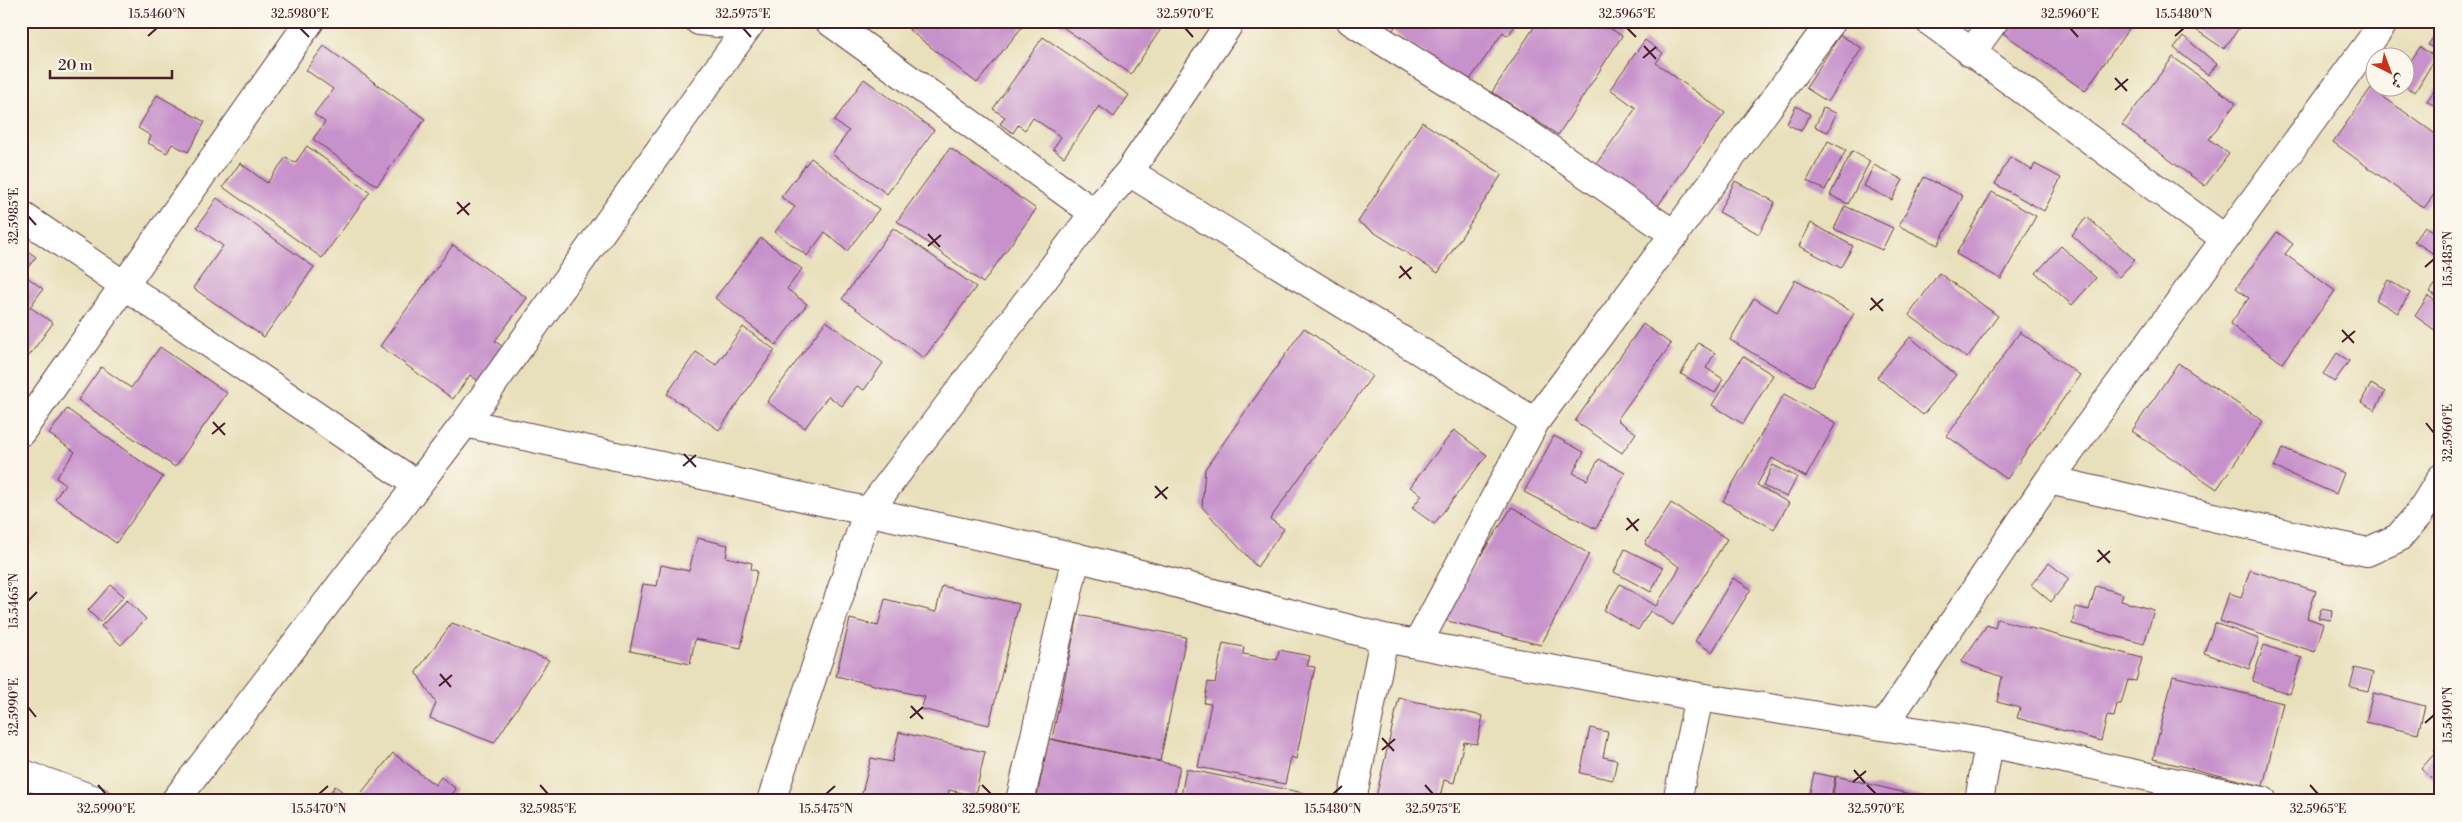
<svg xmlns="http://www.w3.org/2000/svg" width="2462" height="822" font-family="'Libre Bodoni',Amiri,serif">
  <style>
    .building { fill: #c792cb }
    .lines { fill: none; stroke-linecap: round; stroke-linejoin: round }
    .minor-casing { stroke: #623c41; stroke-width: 30 }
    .minor { stroke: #fff; stroke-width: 28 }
    .ticks { fill: none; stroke: #4a1f2b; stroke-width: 2 }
    .neatline { fill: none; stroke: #4a1f2b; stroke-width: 2 }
    .ticks-label { font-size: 12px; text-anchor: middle; fill: #4a1f2b }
  </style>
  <rect width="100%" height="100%" fill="#fbf7ec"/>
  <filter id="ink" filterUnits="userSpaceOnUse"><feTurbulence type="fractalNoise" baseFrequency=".02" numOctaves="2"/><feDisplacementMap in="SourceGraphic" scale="10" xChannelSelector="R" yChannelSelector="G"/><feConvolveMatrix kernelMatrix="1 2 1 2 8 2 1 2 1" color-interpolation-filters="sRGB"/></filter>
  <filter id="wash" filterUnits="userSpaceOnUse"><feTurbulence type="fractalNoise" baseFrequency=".0096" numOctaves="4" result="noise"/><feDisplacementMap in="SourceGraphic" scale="20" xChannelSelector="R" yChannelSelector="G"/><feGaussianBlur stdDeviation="1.12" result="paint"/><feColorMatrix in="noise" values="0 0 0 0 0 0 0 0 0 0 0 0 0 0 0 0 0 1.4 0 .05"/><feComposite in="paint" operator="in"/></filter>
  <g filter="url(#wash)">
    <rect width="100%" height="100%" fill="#e8e0bb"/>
    <g id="blocks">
      <!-- building -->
      <path class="building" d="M916,21h111l-50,62 -68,-53z
        M1054,21h112l-35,53z
        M1399,21h119l-10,15 -5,-4 -36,52 -75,-53z
        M1538,21h61l23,15 -64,99 -66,-43z
        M2011,21h123l-49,70 -82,-58z
        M2192,21h52l-20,28 -35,-24z
        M2441,25v28l-13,-8z
        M1840,35l22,13 -34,54 -22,-14z
        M2183,36l34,28 -9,11 -34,-27z
        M1043,37l86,58 -15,22 -15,-11 -35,51 -11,-8 8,-12 -28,-19 -8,12 -7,-5 -5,8 -13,-9 5,-7 -12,-8z
        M1645,40l18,13 -7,10 69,50 -71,98 -60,-44 42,-59 -26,-19z
        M324,46l101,73 -48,67 -64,-47 12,-17 -11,-8 19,-25 -27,-19z
        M2420,47l16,10 -21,35 -11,-6v-15z
        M2173,57l63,46 -27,36 20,15 -24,32 -83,-61z
        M864,79l70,51 -47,64 -55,-40 17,-23 -15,-10z
        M2441,81v30l-14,-10z
        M2371,88l70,50v47l-17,23 -91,-66z
        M157,95l48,27 -17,30 -16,-8 -5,9 -19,-10 3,-7 -13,-8z
        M1796,106l14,8 -9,17 -14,-7z
        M1823,108l13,5 -8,19 -13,-5z
        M1422,122l80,52 -64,99 -80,-51z
        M1828,141l18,9 -21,40 -18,-9z
        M307,146l63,46 -48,66 -99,-71 17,-24 27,20 19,-26 9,6z
        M950,148l86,61 -53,74 -86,-62z
        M1852,151l18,10 -22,43 -18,-9z
        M2010,157l22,13 3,-6 26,14 -17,33 -49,-27z
        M811,158l68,51 -32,42 -22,-19 -18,24 -32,-24 20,-25 -14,-10z
        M1874,165l29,15 -11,20 -28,-14z
        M1924,177l39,19 -25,49 -39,-19z
        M1735,181l40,21 -16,32 -40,-22z
        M1992,192l44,24 -35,63 -45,-25z
        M217,198l97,69 -50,70 -71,-49 30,-42 -26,-19z
        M1845,206l48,22 -11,22 -48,-21z
        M2087,217l48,43 -16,17 -47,-42z
        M1811,223l42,23 -12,22 -42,-22z
        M2425,226l16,10v15l-4,5 -23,-15z
        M893,228l83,59 -52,71 -82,-59z
        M2277,232l16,12 -8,10 50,37 -53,72 -52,-39 19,-26 -13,-10z
        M761,238l41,31 -15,20 20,15 -31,41 -61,-47z
        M453,245l74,53 -32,43 17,13 -24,34 -18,-13 -17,24 -73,-53z
        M21,246l15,11 -13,17 20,15 -13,18 23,16 -30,41 -2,-2z
        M2061,246l35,32 -24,27 -36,-32z
        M1939,273l59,43 -31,42 -58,-43z
        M2441,276v23l-11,-7z
        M1795,280l59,33 -42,74 -82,-47 24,-42 23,14z
        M2388,280l22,13 -12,20 -22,-13z
        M2428,296l13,8v20l-5,7 -21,-15z
        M826,321l57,42 -19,27 -7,-4 -15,20 -14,-10 -23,32 -38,-26z
        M1643,324l28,20 -54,76 19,13 -14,20 -47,-32z
        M743,327l32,23 -56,80 -52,-36 29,-42 20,13z
        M1304,328l68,48 -102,143 14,10 -27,38 -55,-60 3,-38z
        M2020,332l60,43 -73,104 -60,-43z
        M1910,337l46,38 -33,40 -46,-38z
        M1698,343l17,10 -9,15 17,11 -8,14 -34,-19z
        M160,347l67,46 -52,74 -97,-67 23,-33 30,21z
        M2337,353l12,8 -15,21 -11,-8z
        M1743,356l30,19 -30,49 -31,-19z
        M2178,363l85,58 -46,68 -85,-58z
        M2371,384l14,8 -10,18 -14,-8z
        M1784,394l52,29 -30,54 -34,-19 -15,27 32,18 -15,26 -51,-28z
        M67,409l96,68 -47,66 -61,-44 10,-15 -9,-6 19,-26 -26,-18z
        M1454,430l33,25 -53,69 -22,-16 10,-13 -12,-8z
        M1554,436l30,16 -11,21 14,7 12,-21 26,14 -29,56 -72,-37z
        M2283,448l61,25 -8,21 -62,-27z
        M1773,465l24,12 -10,20 -24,-11z
        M1671,503l56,36 -54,86 -23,-14 -12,19 -34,-20 16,-26 36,22 24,-39 -35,-23z
        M1512,507l77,47 -48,91 -101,-26z
        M697,538l31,7 -2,12 26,6 -1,6 6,2 -16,77 -46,-9 -5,25 -60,-13 13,-67 14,2 4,-21 28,6z
        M1625,549l38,19 -12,24 -37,-20z
        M2049,563l20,16 -18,23 -20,-17z
        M2250,570l66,21 -9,27 17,6 -9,28 -95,-31 9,-28 12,4z
        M1733,578l18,11 -39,63 -17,-11z
        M111,585l13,11 -24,26 -12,-12z
        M942,586l77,18 -30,121 -68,-16 4,-12 -89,-21 14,-57 28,7 7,-27 51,13z
        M2096,586l27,8 -2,7 33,9 -10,34 -72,-20 4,-17 13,3z
        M127,600l19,19 -25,26 -20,-19z
        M2321,609l11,2 -1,9 -13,-2z
        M1078,615l108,22 -26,124 -108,-22z
        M1997,619l145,39 -6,23 -8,-1 -7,24h-4l-3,13 -7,-1 -6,25 -84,-23 3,-10 -23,-6 5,-25 -41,-15 26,-37 8,3z
        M452,623l97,37 -55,83 -64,-25 6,-15 -20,-31z
        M2215,623l44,16 -10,30 -45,-16z
        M1223,643l21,4 -1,7 34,6 2,-10 31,6 -3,10 8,1 -19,92 -5,-2 -6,27 -87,-17 13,-63 -7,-1 4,-21 7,1z
        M2264,645l38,13 -12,36 -38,-13z
        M2355,668l18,5 -5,18 -18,-4z
        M2173,676l110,27 -20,83 -110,-27z
        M2373,693l52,13 -7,28 -52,-12z
        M1399,698l84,18 -6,28 -13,-2 -10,41 -10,-3 -5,21 -26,-4 -1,4h-37z
        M1590,728l18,4 -5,25 14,3 -4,20 -33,-7z
        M899,732l86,20 -10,44 -26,-6 -2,11h-87l11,-43 21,4z
        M1049,739l131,27 -7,35h-137z
        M2441,742v14l-7,-6z
        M393,753l42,32 6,-8 15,12 -9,12h-92z
        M2435,753l6,5v20l-4,5 -16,-14z
        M1186,769l128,26 -2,6h-132z
        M1814,773l21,4 -5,24h-22z
        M1836,776l86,21 1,4h-91z
        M335,786l20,15h-31z"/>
    </g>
  </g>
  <g filter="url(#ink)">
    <use href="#blocks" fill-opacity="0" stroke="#623c41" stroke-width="1"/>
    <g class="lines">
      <!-- minor casing -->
      <g class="minor-casing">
        <path id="minor" d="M699,21l49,5
          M829,21l265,192
          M1351,21l158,100 166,114
          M1929,21l295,217
          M1971,53l23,-32
          M1129,172l406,250
          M21,215l395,269
          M465,423l611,134 308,81 315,59 290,46 274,58
          M21,432l289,-411
          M2049,480l318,72 31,-14 21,-24 22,-36
          M1418,643l117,-221 297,-401
          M1884,725l165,-245 336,-459
          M21,773l77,28
          M175,801l290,-378 287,-402
          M771,801l96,-288 227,-300 35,-41 102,-151
          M1020,801l56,-244
          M1352,801l32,-163
          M1677,801l22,-104
          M1979,801l10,-58"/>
      </g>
      <!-- minor -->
      <use href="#minor" class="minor"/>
    </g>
  </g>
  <!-- ticks -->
  <path class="ticks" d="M300,28l9,9M743,28l8,9M1185,28l8,9M1627,28l9,9M2070,28l8,9M148,36l9,-8M2175,36l9,-8M1644,46l12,13M1643,58l13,-11M2115,78l12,13M2115,90l13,-11M457,202l12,13M457,214l13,-11M28,216l8,9M928,234l12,13M928,246l13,-11M1400,266l11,13M2425,267l9,-8M1399,278l13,-11M1871,298l12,13M1870,310l13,-11M2342,330l12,13M2342,342l13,-11M213,422l12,13M2426,423l8,10M212,434l13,-11M684,454l12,13M683,466l13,-11M1155,486l12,13M1155,498l13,-11M1627,518l11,13M1626,530l13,-11M2098,550l12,13M2097,562l13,-11M28,601l9,-9M440,674l11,13M439,686l13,-11M911,706l12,13M28,707l8,10M910,718l13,-11M2425,723l9,-8M1382,738l12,13M1382,750l13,-11M1854,770l11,13M1853,782l13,-11M98,785l8,9M540,785l8,9M982,785l9,9M1425,785l8,9M1867,785l9,9M2310,785l8,9M319,794l9,-8M826,794l9,-8M1333,794l9,-8"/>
  <!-- margin -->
  <rect width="2462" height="822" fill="none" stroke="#fbf7ec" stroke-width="55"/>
  <!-- north arrow -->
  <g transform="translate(2390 72) rotate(138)"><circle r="24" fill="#fbf7ec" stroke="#b4a19f"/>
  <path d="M0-4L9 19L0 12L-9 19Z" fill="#c8321e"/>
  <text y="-8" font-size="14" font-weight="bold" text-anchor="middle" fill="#4a1f2b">ش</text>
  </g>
  <!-- scale -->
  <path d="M50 70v8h122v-8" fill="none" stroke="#4a1f2b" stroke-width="2.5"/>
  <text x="58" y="70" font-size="15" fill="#4a1f2b" stroke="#fbf7ec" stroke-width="4" paint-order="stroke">20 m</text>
  <rect x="28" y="28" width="2406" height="766" class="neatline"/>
  <g class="ticks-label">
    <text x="157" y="18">15.5460°N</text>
    <text x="300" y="18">32.5980°E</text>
    <text x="743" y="18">32.5975°E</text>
    <text x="1185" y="18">32.5970°E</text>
    <text x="1627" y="18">32.5965°E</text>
    <text x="2070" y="18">32.5960°E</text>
    <text x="2184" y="18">15.5480°N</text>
    <text transform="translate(14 216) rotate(-90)" y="4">32.5985°E</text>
    <text transform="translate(2448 259) rotate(-90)" y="4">15.5485°N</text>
    <text transform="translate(2448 433) rotate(-90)" y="4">32.5960°E</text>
    <text transform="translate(14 601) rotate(-90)" y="4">15.5465°N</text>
    <text transform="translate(14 707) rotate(-90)" y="4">32.5990°E</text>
    <text transform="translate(2448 715) rotate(-90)" y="4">15.5490°N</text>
    <text x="106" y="813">32.5990°E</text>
    <text x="319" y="813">15.5470°N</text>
    <text x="548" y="813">32.5985°E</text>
    <text x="826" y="813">15.5475°N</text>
    <text x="991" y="813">32.5980°E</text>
    <text x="1333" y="813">15.5480°N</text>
    <text x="1433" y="813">32.5975°E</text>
    <text x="1876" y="813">32.5970°E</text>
    <text x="2318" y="813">32.5965°E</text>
  </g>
</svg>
